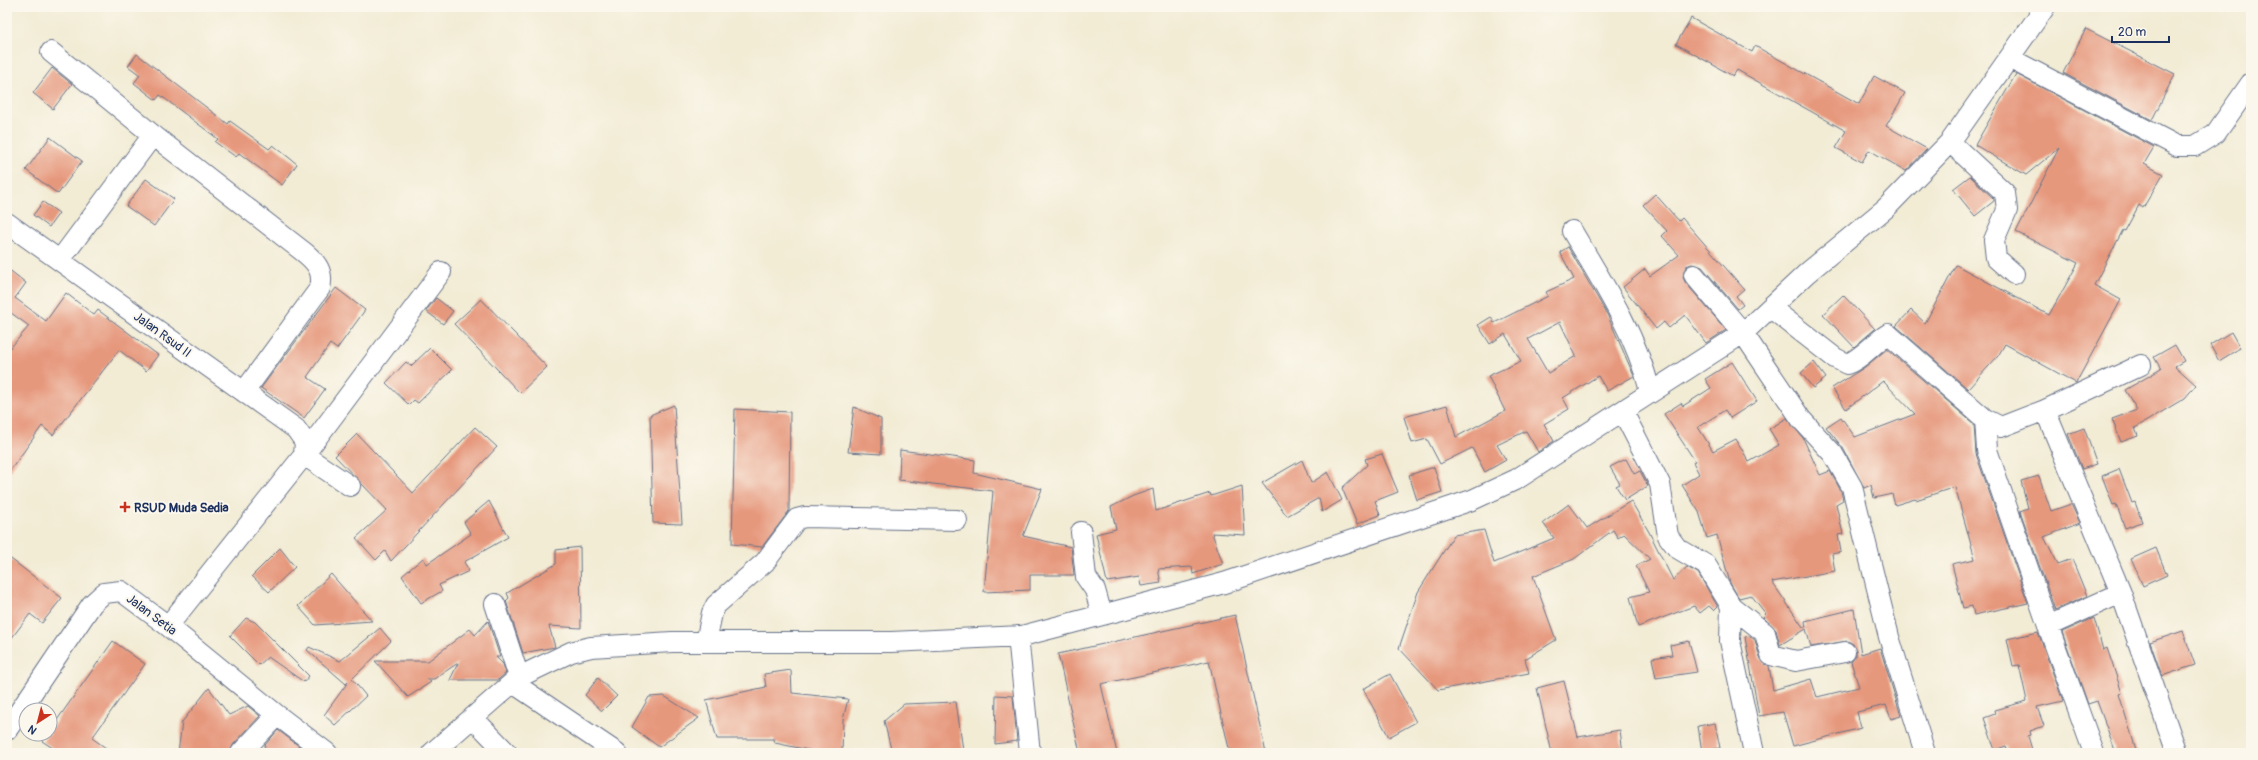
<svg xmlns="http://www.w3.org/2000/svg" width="2258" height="760" font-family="Pangolin,sans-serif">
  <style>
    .building { fill: #e6987d; fill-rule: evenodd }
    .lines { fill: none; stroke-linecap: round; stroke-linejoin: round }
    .street-casing { stroke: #667188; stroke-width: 22 }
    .street { stroke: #fff; stroke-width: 20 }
    .poi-dot { fill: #c8321e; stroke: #fbf7ec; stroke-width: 1.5 }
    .labels { text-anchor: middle; stroke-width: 4; stroke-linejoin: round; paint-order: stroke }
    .street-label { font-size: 13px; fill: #1b2f5e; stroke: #fbf7ec }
    .poi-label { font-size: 13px; font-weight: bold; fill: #1b2f5e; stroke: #fbf7ec; text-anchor: start }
  </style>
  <rect width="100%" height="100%" fill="#fbf7ec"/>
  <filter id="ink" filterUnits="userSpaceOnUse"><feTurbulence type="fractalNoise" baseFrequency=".025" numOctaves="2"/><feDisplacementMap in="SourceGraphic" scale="8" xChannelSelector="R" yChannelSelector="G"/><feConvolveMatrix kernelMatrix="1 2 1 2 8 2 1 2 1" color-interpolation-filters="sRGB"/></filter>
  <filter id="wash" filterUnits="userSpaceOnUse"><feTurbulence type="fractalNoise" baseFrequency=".012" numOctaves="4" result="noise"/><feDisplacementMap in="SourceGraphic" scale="16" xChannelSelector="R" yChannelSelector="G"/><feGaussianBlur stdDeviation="0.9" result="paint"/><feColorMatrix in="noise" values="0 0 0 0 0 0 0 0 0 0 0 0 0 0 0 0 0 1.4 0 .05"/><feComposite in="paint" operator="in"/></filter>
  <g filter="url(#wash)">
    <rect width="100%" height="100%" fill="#f2ecd5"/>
    <g id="blocks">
      <!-- building -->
      <path class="building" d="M1691,18l61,34 3,-6 104,58 15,-28 31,17 -19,33 41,23 -21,22 -37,-21 -7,12 -26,-14 10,-17 -109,-61 -4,6 -57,-32z
        M2086,29l89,45 -23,46 -89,-47z
        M137,54l91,70 2,-3 39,28 4,-4 24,19 -15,21 -43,-32 -3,4 -21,-15 3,-3 -58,-44 -4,5 -22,-17 6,-8 -12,-9z
        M52,68l20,16 -19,25 -20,-16z
        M2016,74l138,73 -10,17 19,10 -20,34 -4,-3 -14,26 -2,-1 -29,55 27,15 -45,83 -71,-39 -7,12 -30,33 -72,-63 15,-16 14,13 31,-58 93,50 29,-52 -62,-31 43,-84 -33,27 -51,-30z
        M50,137l32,24 -24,33 -32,-24z
        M1970,176l24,23v2l-19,15 -22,-27z
        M146,179l28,20 -20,27 -28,-20z
        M1655,194l24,27 3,-3 62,71 -8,7 7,9 -5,4 -36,-42 -10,-3 -6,2 -3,11 2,5 41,48 -20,13 -21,-28 -16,13 -5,-6 -8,7 -33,-42 22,-18 5,7 29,-21 -17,-19 5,-5 -24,-26z
        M43,202l16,11 -10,14 -16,-12z
        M1568,247l39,67 27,62 -27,15 -9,-15 -35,22 6,11 -25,15 10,17 -16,11 -12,-21 -29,14 9,15 -21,12 -13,-24 -32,16 -13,-25 -15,4 -8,-26 43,-12 9,32 49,-26 -17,-35 33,-15 -16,-27 -15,10 -12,-19 13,-8 3,6 54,-27 -2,-4 28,-13 -14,-27zM1560,322l16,34 -28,17 -20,-34z
        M7,268l19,15 -11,15 31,23 20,-28 28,22 4,-5 60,45 -12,16 -27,-21 -66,85 -11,-9 -35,49v-123l22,-26 -22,-16z
        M336,288l29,22 -28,39 -7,-5 -23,33 18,12 -21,29 -43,-30z
        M1843,295l32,34 -21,18 -31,-33z
        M436,298l17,13 -10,13 -17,-13z
        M481,299l66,68 -27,26 -66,-69z
        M2231,332l9,16 -21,13 -9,-16z
        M2175,345l9,16 -9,5 21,19 -11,13 -50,30 3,8 -17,6 -9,-23 25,-9 -12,-20 36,-21 -7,-12z
        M430,348l22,22 -34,33 -4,-3 -5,5 -23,-22 20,-21 5,4z
        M1887,349l87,75 2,30 52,149 -54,12 -2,-9 -9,2 -11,-44 23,-5 -20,-72 -39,13 -1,-1 -20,6 -3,-11 -18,4 -3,-13 -7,3 -21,-40 -17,-21 15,-10 14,20 60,-23 -32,-33 -37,28 -14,-21 33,-21z
        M1732,362l25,39 -27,17 -5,-8 -27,17 15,24 23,-12 13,23 30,-17 -10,-16 18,-11 16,20 17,37 10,-4 11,20 2,9 -7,4 7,30 -5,1 3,17 -9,2 3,17 -63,11 31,45h3l-1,-6 49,-12 7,45 19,-6 21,68 -10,3 -5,-14 -29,7 4,16 -68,18 -10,-34 -24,4 -14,-79 5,-1 5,4 5,18 9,8 4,24 38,-11 6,18 42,-10 -8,-25 5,-6v-6l-3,-6 -5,-3 -37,6 -5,-18 -26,16 -4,-15 -13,-13 3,-3 -15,-19 -12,3 -9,-15 -13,-48 -10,3 -8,-26 -17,-27 17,-11 -6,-12 2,-1 -31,-47 17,-11 2,3 28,-18 -6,-9z
        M1814,362l12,16 -13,10 -12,-15z
        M674,405l8,119 -29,-1 -3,-108z
        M854,407l27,12v35l-33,-2z
        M735,409l55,3 -1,99 -27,36 -30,-3z
        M475,427l22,20 -106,114 -6,-10 -9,9 -20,-22 31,-28 -52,-54 22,-22 56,59z
        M2084,428l13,36 -15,5 -14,-35z
        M900,450l75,10 -1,13 68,16 -19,47 48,11 3,28h-44v15l-46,2 9,-101 -94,-11z
        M1382,454l16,38 -23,9 5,14 -23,9 -15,-36 25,-23 -2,-6z
        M1626,459l8,15 6,-3 8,15 -23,14 -9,-14 4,-2 -10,-17z
        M1302,460l9,23 17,-11 14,28 -20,12 -3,-14 -32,18 -25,-33z
        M1434,467l8,25 -25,8 -8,-25z
        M2119,469l13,34 3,-1 7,20 -17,6 -9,-24 -3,1 -11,-29z
        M2039,476l12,35 20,-7 9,19 -36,14 14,27 14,-5 15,37 -32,14 -35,-99 8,-3 -7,-27z
        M1242,486l3,49 -33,-2 11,31 -30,10 -1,-7 -34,2 3,14 -20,3 -2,-9 -32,5 -11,-48 20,-5 -5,-22 22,-11 20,-7 3,22 54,-18 1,3z
        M489,501l19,36 -44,25 5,9 -30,14 3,6 -21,12 -19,-27 21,-18 4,6 44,-30 -7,-12z
        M1631,501l18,31 24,48 14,-13 11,6 20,34 -4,4 -5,-5 -9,7 -6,-7 -56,21 -8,-30 19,-5 -13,-26 14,-7 -26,-25 -6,4 -5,-8 -39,29 -41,17 23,64 -31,19 4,14 -91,17 -39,-42 19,-56 36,-57 30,-5 10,33 60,-25 -11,-15 26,-19 18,24z
        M580,547l1,81 -32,-2 6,21 -32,6 -17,-52 3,-3 -2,-5 49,-29v-14z
        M280,548l15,19 -26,25 -17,-16z
        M2156,548l11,27 -24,11 -12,-27z
        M7,556l55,42 -20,25 -12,-9 -23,30z
        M331,574l41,47 -57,4 -17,-19z
        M1235,615l31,138h-36l-21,-92 -108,23 16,69h-37l-22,-99z
        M246,618l9,4 54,54 -5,6 -36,-25 -9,8 -29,-29z
        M2094,618l9,32 4,-2 15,45 -3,1 18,59h-21l-19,-52 -9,3 -26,-72z
        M488,621l12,36h-4l7,7 3,9 -8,7h-48l8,-17 -24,16h-7l4,3 -23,15 -33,-36h53l42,-32 5,6z
        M380,628l11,13 -39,38 14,17 -31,29 -11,-10 24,-33 -2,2 -39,-34 2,-3 31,14z
        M2183,631l12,34 -33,11 -12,-34z
        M2038,632l25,69 -26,6 7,19 -14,5 1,4 -3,1 5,17h-25l-2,-7 -11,4 -11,-32 11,-4 -1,-4 33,-9 -8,-36 -6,1 -6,-27z
        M113,641l32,23 -53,74 21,15h-53l-18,-12 5,-7h3v-4z
        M1689,641l8,31 -41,6 -4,-20 20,-3 -2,-10z
        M791,670l1,23 56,6 -5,21 -1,33h-29v-2l-38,-8 -1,-4h-57l-11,-39 60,-13 -2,-13z
        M1390,674l26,48 -27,15 -26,-48z
        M598,678l19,18 -15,15 -17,-16z
        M1564,681l14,56 42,-7 3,23h-71l-15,-65z
        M209,688l20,27 19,-9 12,10 -27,29 -3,8h-52l4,-31z
        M996,695l17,1 4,45 -22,3z
        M664,696l35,22 -40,29 -27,-20 17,-30z
        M956,702l7,48 -13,3h-58l-8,-32 20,-17z
        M1715,723l5,25 -18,4 -4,-26z
        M278,730l30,23h-45l2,-8z"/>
    </g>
  </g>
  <g filter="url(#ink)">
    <use href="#blocks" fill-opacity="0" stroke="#667188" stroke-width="1"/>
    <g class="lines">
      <!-- street casing -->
      <g class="street-casing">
        <path id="street" d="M51,52l102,83 152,118c12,10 19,19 15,35l-76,104
          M2009,58l168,88h18l21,-13 35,-50
          M1950,142l55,51 2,17 -13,30 2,18 18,16
          M7,223l289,206 9,13 -1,13
          M1572,231c30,50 64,103 78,160
          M60,260l93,-125
          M1694,275l49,58 58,86 32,35 19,33 37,150 36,116
          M1771,308l64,50 12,6c16,-6 26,-21 41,-30l97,85 16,8 44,-17 76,183 -73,33 46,127
          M2045,410l96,-45
          M1623,412l37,72 8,52 9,12 29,17 25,41 34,27 6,22 25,6 49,-9
          M1985,419l2,31 61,176
          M304,455l46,31
          M1081,532l5,45 9,13 7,25
          M2121,593l56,160
          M495,604l24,73
          M1731,606l-1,35 24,112
          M168,626l136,-171 137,-183
          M1018,636l12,117
          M706,642l6,-29 4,-8 49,-43 32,-43 8,-2 152,3
          M513,683l104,70
          M473,718l34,35
          M7,730l85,-126 12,-11 17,-2 47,35 109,89 50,38
          M241,753l36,-38
          M432,753l87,-76 52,-25 20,-5 81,-5h219l131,-6 202,-53 248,-83 45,-21 226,-146 64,-60 79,-65 64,-66 95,-135"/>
      </g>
      <!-- street -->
      <use href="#street" class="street"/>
    </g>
  </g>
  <!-- markers -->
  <path class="poi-dot" d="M123 501h4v4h4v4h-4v4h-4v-4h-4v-4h4z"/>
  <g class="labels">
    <!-- street labels -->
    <g class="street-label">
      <text transform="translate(163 334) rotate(36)" y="5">Jalan Rsud II</text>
      <text transform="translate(152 614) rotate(37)" y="5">Jalan Setia</text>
    </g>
    <!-- poi labels -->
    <g class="poi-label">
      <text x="134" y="512">RSUD Muda Sedia</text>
    </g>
  </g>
  <!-- margin -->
  <rect width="2258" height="760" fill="none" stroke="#fbf7ec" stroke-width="24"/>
  <!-- north arrow -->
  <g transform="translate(38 722) rotate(216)"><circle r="19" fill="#fbf7ec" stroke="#a1a7b3"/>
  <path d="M0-3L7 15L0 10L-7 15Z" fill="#c8321e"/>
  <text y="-6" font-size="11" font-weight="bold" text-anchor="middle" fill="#1b2f5e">N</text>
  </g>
  <!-- scale -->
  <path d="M2112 36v6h57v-6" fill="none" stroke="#1b2f5e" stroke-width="2"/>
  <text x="2118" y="36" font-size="12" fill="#1b2f5e" stroke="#fbf7ec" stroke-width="3" paint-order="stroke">20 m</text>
</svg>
